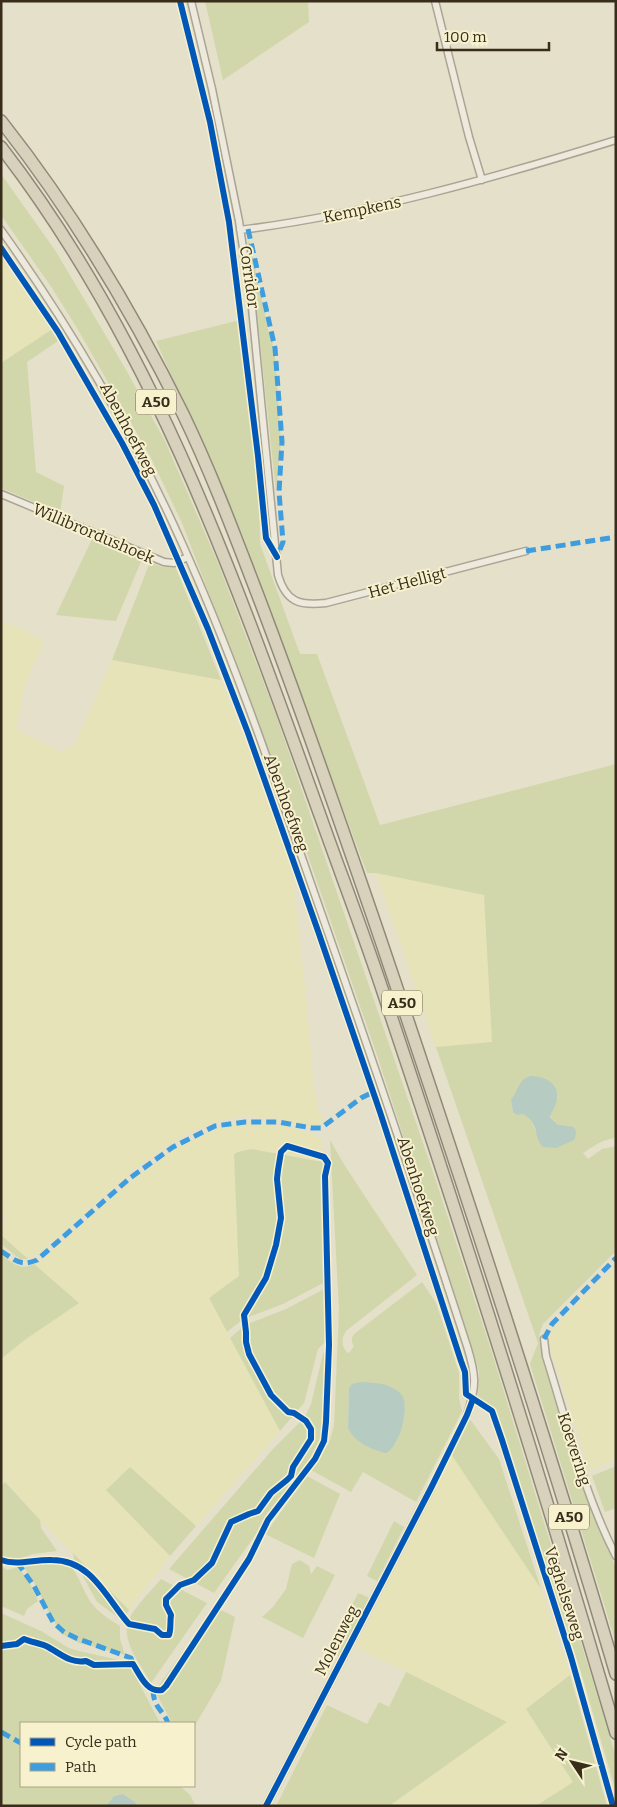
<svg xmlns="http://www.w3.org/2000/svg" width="617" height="1807" font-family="Bitter,serif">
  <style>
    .farmland { fill: #e6e3b9 }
    .green { fill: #d1d7ab; fill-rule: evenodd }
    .water { fill: #b6cbc1 }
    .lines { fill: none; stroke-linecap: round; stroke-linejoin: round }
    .minor-casing { stroke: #aaa494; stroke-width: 9 }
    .motorway-casing { stroke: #8f897a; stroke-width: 14 }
    .minor { stroke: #ede9dc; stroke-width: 6 }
    .motorway { stroke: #d8d1bb; stroke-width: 11 }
    .quiet { stroke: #3e9ddf; stroke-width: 5; stroke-dasharray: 10 5; stroke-linecap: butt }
    .cycleway-casing { stroke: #f7f1ce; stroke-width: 9 }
    .cycleway { stroke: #0057b8; stroke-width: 6 }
    .labels { text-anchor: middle; stroke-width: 4; stroke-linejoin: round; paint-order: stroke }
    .shield { fill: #f7f1ce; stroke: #716851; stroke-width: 1 }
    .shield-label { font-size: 15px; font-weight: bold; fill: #382d1b }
    .street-label { font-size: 16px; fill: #382d1b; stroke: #f7f1ce }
  </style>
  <rect width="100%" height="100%" fill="#e5e0ca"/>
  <!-- farmland -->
  <path class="farmland" d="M1,256l50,74 -50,33z
    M1,622l12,3 31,16 -19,44 -9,45 46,22 13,-8 37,-84 109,20 69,175 16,139 7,85 5,29 7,15 -12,4 -40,-9 -30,-2 -23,5 -27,10 -29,17 -31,23 -92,81 -13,7 -27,-24v-8l6,-10 -6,-7z
    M376,873l108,22 8,148 -56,4z
    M237,1123l32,1 17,2 30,9 5,4 2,23 -72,-13 -12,2 -5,3 5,122 -30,22 71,133 -84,95 -66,-59 -24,23 64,66 -41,54 -89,-90 -34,-38 -5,4v-127l25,-20 52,-36 -44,-39 7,-4 78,-70 49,-37 45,-23z
    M616,1266v193l-26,12 -39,-121 -2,-12 4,-11z
    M451,1454l90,135 29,86 -44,34 47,73 -37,24h-147l117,-84 -150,-75z"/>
  <!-- green -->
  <path class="green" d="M205,1h103l1,21 -86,58z
    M1,174l54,76 70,118 40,73 53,122 58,152 158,460 58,178 124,404v35l-35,-120 -86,-260 -17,-15 1,-25 -6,-21 -96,-296 -79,-228 -116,-304 -32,-67 -73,-128 -25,-40 -51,-73z
    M249,240l20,94 3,6 4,24 5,78 -5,50 -16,-150 -13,-97z
    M240,320l4,18 14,114 2,92 40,110h17l63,171 236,-61v374c-13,1 -22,8 -33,15l5,6 14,-10 14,-3v105l-73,73c-6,14 -5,19 3,32l37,132 33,80v75l-86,-279 8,-21 -102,-296 56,-5 -8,-147 -108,-22h-9l-78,-208 -46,-129 -87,-195zM519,1088l39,8 -8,20 7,8 15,2 -35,9c-5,-16 -6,-19 -24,-24 -4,-10 1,-14 6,-23z
    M51,330l7,11 -31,21 9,110 28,14 -4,27 -59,-25v-125z
    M92,539l50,20 -26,62 -60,-6z
    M150,562l12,5 13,-1 46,114 -109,-20z
    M330,1140l15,26 72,109 -71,56c-5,7 -5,18 3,22l5,-7c-3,-4 -3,-7 0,-12l68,-52 14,21 23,70v26l3,12 -46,91 -53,-30 -12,20 -40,-22 18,-27 5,-17 5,-116zM349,1388l47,2c16,14 7,35 0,53l-15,9 -20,-9 -13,-15z
    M251,1149l72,13 6,118 -46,24 -40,15 -16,13 -18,-34 30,-22 -5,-122 4,-2z
    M1,1235l27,24h-8l-19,-15z
    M1,1254c11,9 19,17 33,10l45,39 -53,36 -25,20z
    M330,1286l1,35 -1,21 -6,1 -6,6 -14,54 -24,28 -50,-93 15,-13 41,-16z
    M330,1350l-4,60 -1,20 -3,8 -14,23 -94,132 -45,-24 104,-120 32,-32 6,-13 12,-50 2,-3z
    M467,1415l32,44 42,130 -90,-135 17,-35z
    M616,1466v42l-11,4 -13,-36z
    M130,1467l66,59 -26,30 -64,-66z
    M307,1476l33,18 -26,64 -49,-24z
    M5,1482l35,38 1,8 16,23 -24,3 -26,9 -6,-3v-74z
    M394,1521l10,6 -27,54 -10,-5z
    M73,1553l56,57 -6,11 -26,-19 -22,-40z
    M56,1557c22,6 24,32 37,48 7,9 18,15 27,21v13l5,16 -46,-12 -17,-9 -11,-17 -17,-35 -12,-18 12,-4z
    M300,1560l9,6 2,8 6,-8 18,9 -32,63 -41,-21 11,-10 13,-18 6,-25z
    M1,1567l7,3 10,-3 10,13 10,21 -11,8 -3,7 -23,-10z
    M161,1579l46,24 -56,80c-9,-16 -27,-38 -24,-57 2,-14 25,-36 34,-47z
    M358,1593l12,5 -30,59 -11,-5z
    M215,1607l20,10 -14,64 -27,46v-4h-22l-17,-32z
    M1,1613l40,18 28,17 10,3 49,11 32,61h-139v63h159l10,9 6,11h-59l-2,-4 -12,-8 -9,2 -8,10h-105z
    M406,1672l101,50 -118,84h-113l51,-101 40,19 12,-22 10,5z
    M570,1675l37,131h-71l37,-24 -47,-73z"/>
  <!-- water -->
  <path class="water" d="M530,1076c13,0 29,6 27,22 0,7 -5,12 -7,19l7,7c11,3 24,-1 17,16l-18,8 -13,-1c-11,-12 -2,-22 -20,-33l-6,1 -4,-3 -2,-12c7,-9 8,-21 19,-24z
    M361,1382c14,1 30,1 40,12 10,11 -1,53 -15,59 -14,-3 -32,-11 -38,-25l1,-40 3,-4z
    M123,1794l12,8 2,4h-31l8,-10z"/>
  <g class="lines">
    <!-- minor casing -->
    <g class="minor-casing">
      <path id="minor" d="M191,1l21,88 27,132 13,87 26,267c8,27 21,31 48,28l200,-52
        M435,1l34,136 13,43
        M1,230c70,98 131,202 180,311 53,117 94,239 136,360 52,148 102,296 150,445 9,29 10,40 0,69
        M240,230c128,-16 253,-52 376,-90
        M1,494l163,68 10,1 14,-6
        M544,1339l2,17c21,67 38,138 70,200
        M266,1806l165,-318"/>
    </g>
    <!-- motorway casing -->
    <g class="motorway-casing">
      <path id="motorway" d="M1,121c71,90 131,190 182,293 28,58 51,119 74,179 43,113 83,228 122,342 83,245 164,491 237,739
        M1,147c154,199 236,438 320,671 22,62 46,124 66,186 81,241 157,484 229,729"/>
    </g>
    <!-- minor -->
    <use href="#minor" class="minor"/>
    <!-- motorway -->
    <use href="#motorway" class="motorway"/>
    <!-- quiet -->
    <path class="quiet" d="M248,229l27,119 7,94 -3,50 4,50 -6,15
      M526,551l90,-14
      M1,1251c14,9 19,16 36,9l93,-82 43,-31 42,-21 30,-4h33l34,6h9l40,-30 12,-6
      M544,1339l8,-15 64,-66
      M17,1562l17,24 19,36 11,10 12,6 55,20 2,6
      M153,1690c1,19 9,18 15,33
      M1,1732l20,11"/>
    <!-- cycleway casing -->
    <g class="cycleway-casing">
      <path id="cycleway" d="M180,1l30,121 19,100 29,234 8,82 11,19
        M1,248l57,84 64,111 32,62 54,124 40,104 70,198 62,181 81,249 4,11 1,22 26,17 10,29 69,217 42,149
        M1,1560c16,6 34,-1 51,0 40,0 54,38 77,64l26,5 7,6h7c2,-5 1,-14 2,-20l-5,-10v-6l14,-14 14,-5 18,-17 19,-41 18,-8 9,-3 13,-18 16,-13 4,-4 2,-9 18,-28v-10l-5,-8 -12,-8 -6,-1 -17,-17 -22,-41 -3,-12v-10l-2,-17 22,-37 10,-33 5,-27 -4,-39 1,-9 3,-18 6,-6 37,11 4,6 -3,13 4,169 -3,77 -2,19 -9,18 -47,61 -19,39 -83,127 -4,4c-15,3 -22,-15 -29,-26l-39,1 -8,-4c-16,3 -26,-8 -40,-15 -7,-3 -15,-4 -22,-7l-7,5 -16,2
        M266,1806l165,-318 36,-73 6,-16"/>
    </g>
    <!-- cycleway -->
    <use href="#cycleway" class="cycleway"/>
  </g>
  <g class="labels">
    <!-- shield labels -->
    <g class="shield">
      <rect x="136" y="389.5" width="40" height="25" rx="4"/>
      <rect x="382" y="990.5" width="40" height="25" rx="4"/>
      <rect x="549" y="1504.5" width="40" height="25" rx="4"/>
    </g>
    <g class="shield-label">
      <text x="156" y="407">A50</text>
      <text x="402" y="1008">A50</text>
      <text x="569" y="1522">A50</text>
    </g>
    <!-- street labels -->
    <g class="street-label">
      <text transform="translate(362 209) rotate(-12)" y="6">Kempkens</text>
      <text transform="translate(250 277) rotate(82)" y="6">Corridor</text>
      <text transform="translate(129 429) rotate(62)" y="6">Abenhoefweg</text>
      <text transform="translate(94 533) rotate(23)" y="6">Willibrordushoek</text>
      <text transform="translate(407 582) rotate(-15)" y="6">Het Helligt</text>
      <text transform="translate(287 803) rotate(70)" y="6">Abenhoefweg</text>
      <text transform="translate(419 1186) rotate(72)" y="6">Abenhoefweg</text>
      <text transform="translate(575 1449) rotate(72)" y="6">Koevering</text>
      <text transform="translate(565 1593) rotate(72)" y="6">Veghelseweg</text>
      <text transform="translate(336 1640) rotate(-63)" y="6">Molenweg</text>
    </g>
  </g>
  <!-- border -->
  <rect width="617" height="1807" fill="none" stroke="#382d1b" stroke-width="5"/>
  <!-- legend -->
  <rect x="20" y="1722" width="175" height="65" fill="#f7f1ce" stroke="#aba386"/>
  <rect x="30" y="1738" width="25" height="8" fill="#0057b8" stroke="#aba386"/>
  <text x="65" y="1747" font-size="15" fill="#382d1b">Cycle path</text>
  <rect x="30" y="1763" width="25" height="8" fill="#3e9ddf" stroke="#aba386"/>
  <text x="65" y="1772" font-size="15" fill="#382d1b">Path</text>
  <!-- north arrow -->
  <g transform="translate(572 1762) rotate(305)" stroke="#f7f1ce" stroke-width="4" paint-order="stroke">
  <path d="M0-4L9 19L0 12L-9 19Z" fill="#382d1b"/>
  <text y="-8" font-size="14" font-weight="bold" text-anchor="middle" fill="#382d1b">N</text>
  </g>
  <!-- scale -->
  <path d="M437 42v8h112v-8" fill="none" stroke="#382d1b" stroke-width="2.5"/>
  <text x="444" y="42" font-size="15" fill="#382d1b" stroke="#f7f1ce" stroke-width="4" paint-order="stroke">100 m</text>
</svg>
